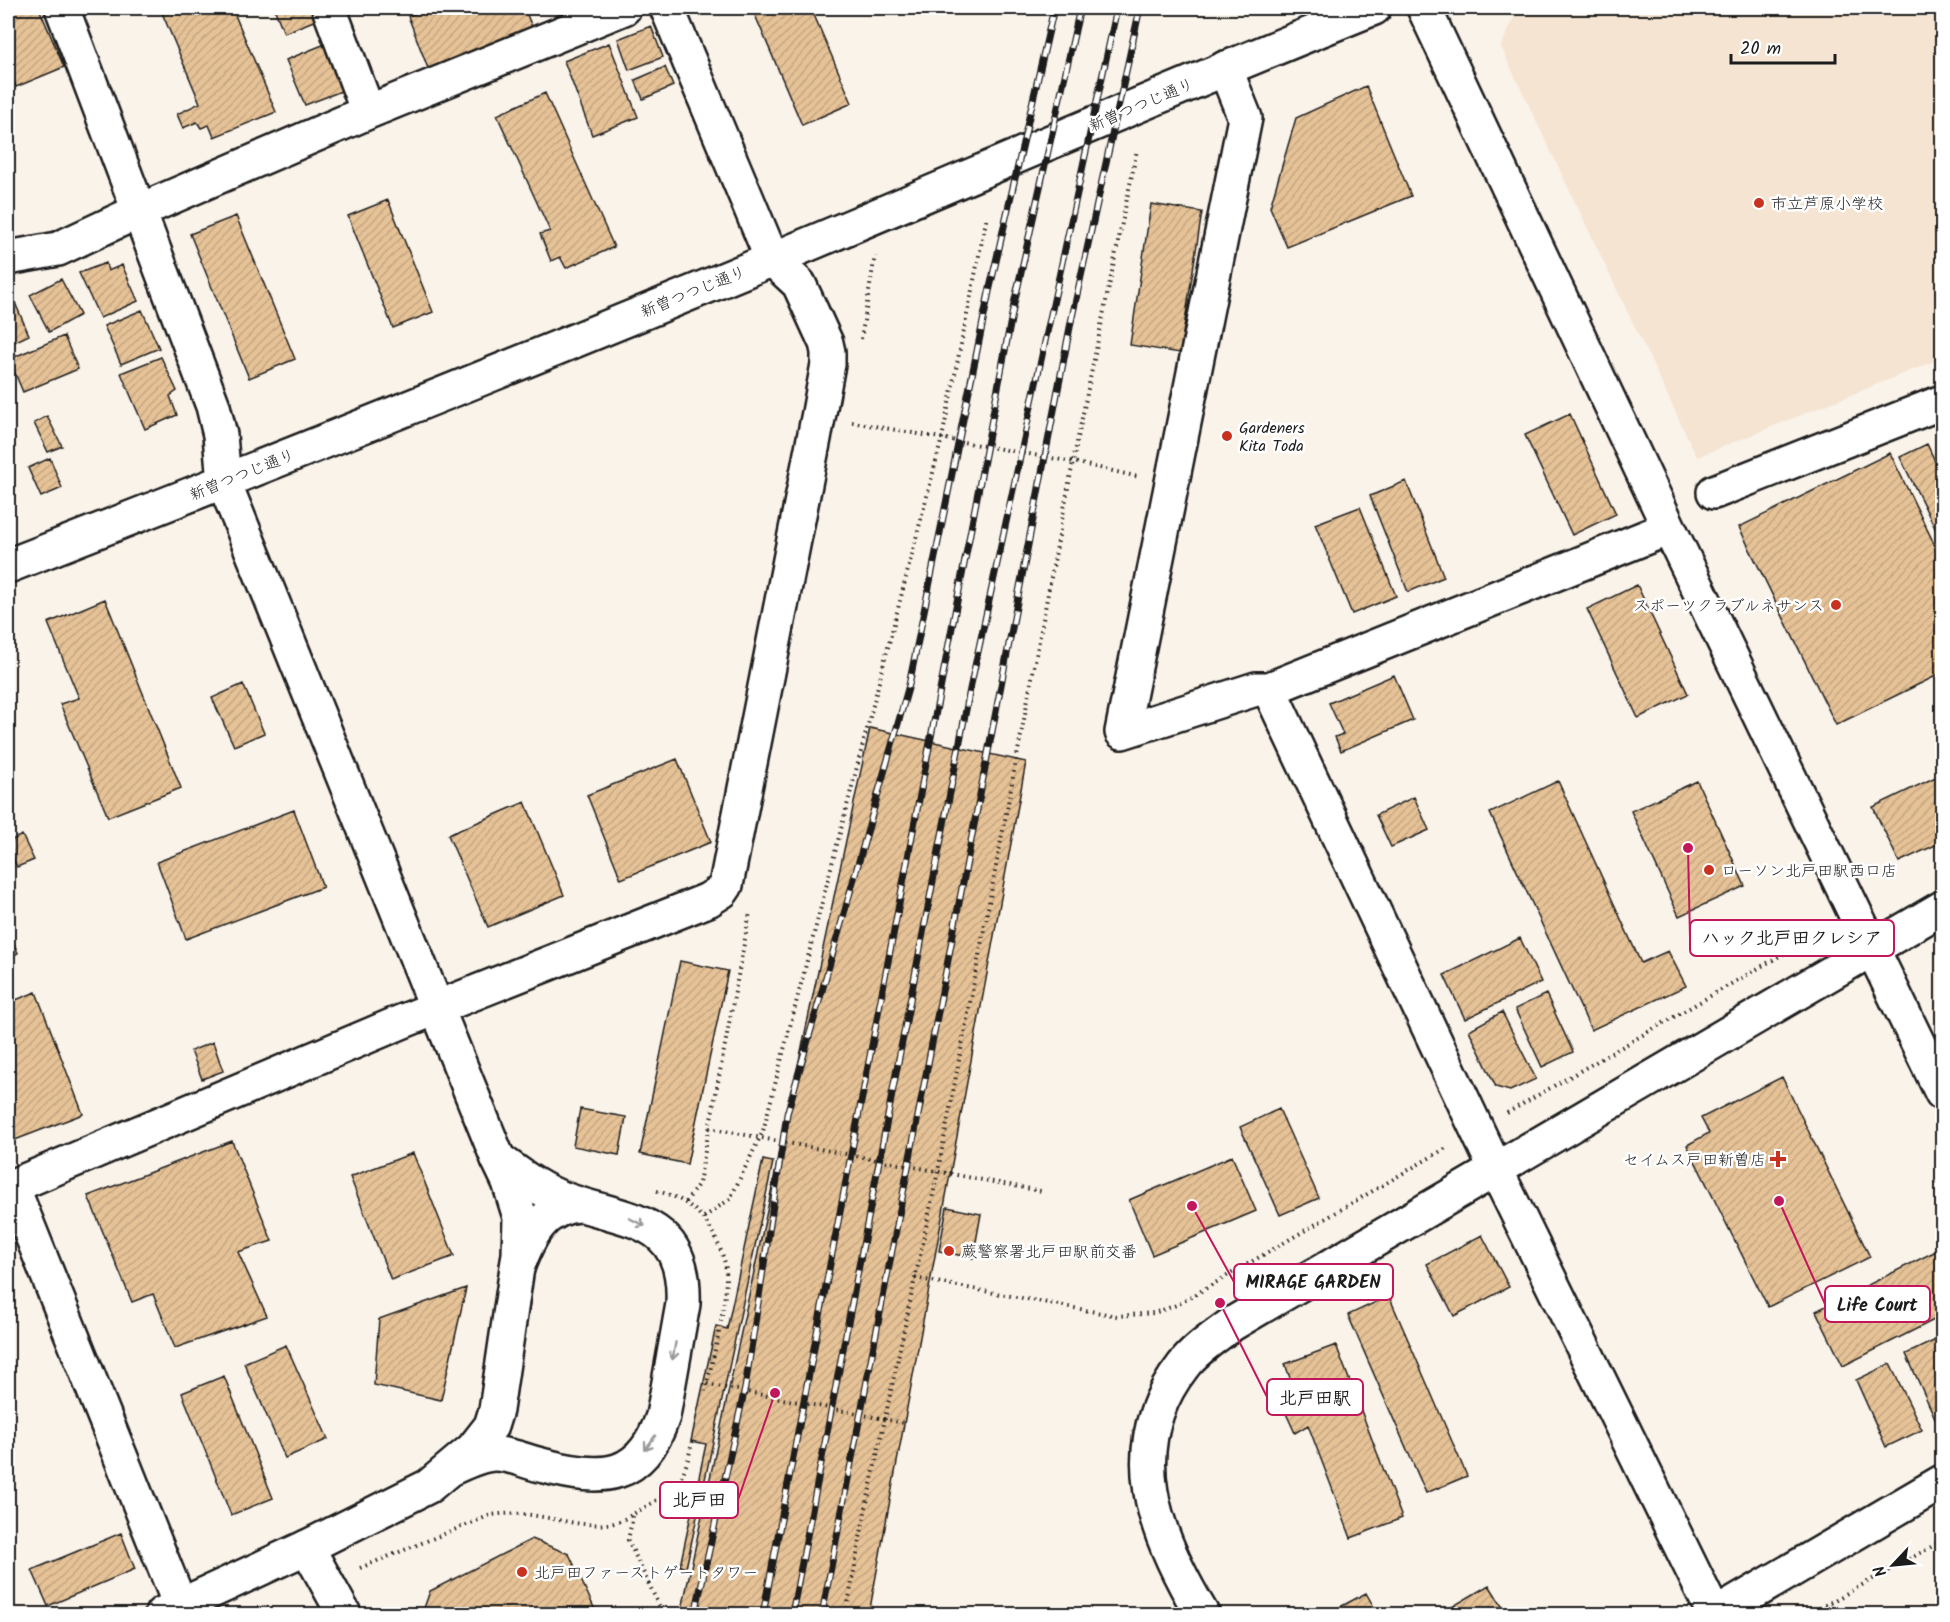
<svg xmlns="http://www.w3.org/2000/svg" width="1950" height="1622" font-family="Kalam,'Klee One',sans-serif">
  <style>
    .built { fill: #f4e4d1 }
    .building { fill: url(#building-hatch); stroke: #1c1c1c; stroke-width: 1.5 }
    .lines { fill: none; stroke-linecap: round; stroke-linejoin: round }
    .street-casing { stroke: #1c1c1c; stroke-width: 38 }
    .secondary-casing { stroke: #1c1c1c; stroke-width: 38 }
    .path { stroke: #1c1c1c; stroke-width: 4; stroke-dasharray: 1.5 4.5; stroke-linecap: butt }
    .street { stroke: #fff; stroke-width: 33 }
    .secondary { stroke: #fff; stroke-width: 33 }
    .rail-casing { stroke: #1c1c1c; stroke-width: 7 }
    .rail { stroke: #fff; stroke-width: 4.5; stroke-dasharray: 14; stroke-linecap: butt }
    .oneway { stroke: #999 }
    .poi-dot { fill: #c8321e; stroke: #fff; stroke-width: 2 }
    .labels { text-anchor: middle; stroke-width: 5; stroke-linejoin: round; paint-order: stroke }
    .street-label { font-size: 16px; fill: #1c1c1c; stroke: #fff }
    .poi-label { font-size: 16px; fill: #1c1c1c; stroke: #fff; text-anchor: start }
    .leader { fill: none; stroke: #c2185b; stroke-width: 2 }
    .callout-dot { fill: #c2185b; stroke: #fff; stroke-width: 2 }
    .callout { fill: #fff; stroke: #c2185b; stroke-width: 2 }
    .callout-label { font-size: 18px; text-anchor: middle; font-weight: bold; fill: #1c1c1c }
  </style>
  <defs>
    <pattern id="building-hatch" width="6" height="6" patternUnits="userSpaceOnUse" patternTransform="scale(1.5)"><rect width="6" height="6" fill="#e6c297"/><path d="M-1 1l2-2M0 6l6-6M5 7l2-2" fill="none" stroke="#c5a682"/></pattern>
  </defs>
  <rect width="100%" height="100%" fill="#faf3ea"/>
  <filter id="ink" filterUnits="userSpaceOnUse"><feTurbulence type="fractalNoise" baseFrequency=".0167" numOctaves="2"/><feDisplacementMap in="SourceGraphic" scale="12" xChannelSelector="R" yChannelSelector="G"/><feConvolveMatrix kernelMatrix="1 2 1 2 8 2 1 2 1" color-interpolation-filters="sRGB"/></filter>
  <g filter="url(#ink)">
    <!-- built -->
    <path class="built" d="M1518,8h424v350l-245,99 -196,-410z"/>
    <!-- building -->
    <path class="building" d="M8,8h31l25,59 -48,20 -8,-20z
      M160,8h72l44,104 -62,25 -5,-12 -8,3 -4,-6 -14,6 -6,-14 23,-11z
      M274,8h37l5,12 -32,13z
      M430,8h94l9,21 -104,42 -21,-55z
      M752,8h59l41,95 -50,22z
      M651,26l12,31 -34,13 -11,-31z
      M609,43l29,74 -46,18 -28,-74z
      M325,44l19,46 -39,15 -19,-45z
      M665,67l8,19 -30,13 -8,-19z
      M1366,86l45,110 -124,51 -17,-40 26,-89z
      M545,93l69,154 -48,21 -6,-11 -9,4 -11,-27 10,-3 -53,-116z
      M388,200l45,112 -40,16 -45,-112z
      M1151,204l51,8 -22,141 -50,-8z
      M236,216l59,143 -46,19 -59,-144z
      M106,263l2,8 14,-6 16,36 -38,17 -21,-45z
      M61,279l19,36 -31,17 -19,-37z
      M9,289l20,46 -21,10v-55z
      M142,310l17,38 -38,16 -17,-38z
      M64,336l14,33 -55,23 -14,-33z
      M161,357l16,34 -7,5 7,19 -32,14 -24,-56z
      M1570,414l46,100 -44,21 -47,-100z
      M47,416l15,30 -14,6 -14,-29z
      M1927,444l15,32v51l-6,3 -36,-73z
      M1890,453l52,107v113l-106,52 -97,-198z
      M50,458l12,30 -21,9 -13,-29z
      M1406,481l38,96 -36,15 -38,-96z
      M1360,507l36,89 -44,18 -37,-90z
      M1637,585l51,109 -50,24 -51,-109z
      M105,599l76,189 -73,29 -48,-113 19,-6 -31,-75z
      M1394,675l19,45 -72,31 -6,-14 8,-3 -14,-31z
      M243,684l21,49 -30,13 -22,-48z
      M870,728l156,34 -157,852h-188z
      M677,759l34,83 -90,37 -34,-84z
      M1942,774v68l-43,20 -26,-55z
      M1558,781l83,182 27,-12 18,35 -95,44 -101,-217z
      M1697,781l48,105 -66,30 -48,-105z
      M1414,797l15,33 -38,17 -15,-32z
      M525,802l39,93 -76,32 -40,-92z
      M294,810l29,77 -137,52 -29,-77z
      M22,835l12,25 -17,7 -9,-19v-6z
      M8,933h1l9,20 -10,5z
      M1520,938l21,44 -76,37 -21,-44z
      M680,961l48,10 -41,193 -47,-10z
      M36,992l47,122 -68,26 -7,-19v-118z
      M1546,994l27,58 -31,15 -27,-58z
      M1502,1012l34,67 -26,12 -14,-4 -27,-57z
      M213,1042l10,29 -21,8 -11,-28z
      M1782,1077l88,180 -102,50 -81,-162 22,-12 -8,-15z
      M580,1109l46,8 -7,38 -46,-9z
      M1279,1109l40,89 -39,17 -40,-88z
      M232,1141l40,100 -34,11 29,64 -92,32 -22,-54 -21,8 -44,-106z
      M413,1153l41,103 -63,24 -41,-103z
      M1232,1156l24,55 -104,44 -23,-55z
      M763,1160l10,2 -87,406 -6,-2 26,-122 -15,-3 25,-115 11,3z
      M947,1207l34,7 -8,44 -34,-7z
      M1482,1235l27,52 -55,29 -27,-52z
      M1942,1248v68l-99,50 -27,-55z
      M466,1288l-25,112 -67,-15 5,-66z
      M1389,1296l78,180 -41,17 -78,-178z
      M1942,1337v77l-7,4 -29,-64z
      M286,1345l42,94 -43,19 -41,-95z
      M1336,1345l66,173 -51,20 -43,-113 -13,8 -16,-35 16,-6 -10,-28z
      M1890,1364l32,66 -36,17 -30,-67z
      M224,1376l49,122 -42,17 -49,-122z
      M121,1533l14,36 -87,37 -16,-36z
      M532,1539l37,15 28,60h-175l8,-23z
      M1489,1585l18,29h-67z
      M1366,1593l12,21h-51z"/>
    <g class="lines">
      <!-- street casing -->
      <g class="street-casing">
        <path id="street" d="M62,8l151,398 7,29 4,47
          M329,8l39,104
          M1424,8l245,520 273,565
          M1225,68l20,50 -123,614 134,-43h13l400,-161
          M8,258l50,-9 81,-38 229,-99 256,-104
          M1714,492l228,-90
          M1269,689l227,481 218,444
          M12,1186l168,419
          M8,1188l393,-166 307,-122 14,-9 4,-6 93,-472 9,-49v-12l-2,-9 -27,-59 -27,-25 -105,-251
          M517,1268c12,-32 26,-62 64,-63
          M452,1468c13,-6 29,-14 43,-14 17,0 34,9 50,12 58,15 97,14 118,-50l20,-112c4,-88 -56,-82 -119,-105 -25,-9 -45,-25 -66,-40
          M307,1547l37,67
          M1202,1614c-47,-78 -83,-166 -19,-248 13,-17 32,-29 49,-42l710,-416
          M1717,1614l225,-132"/>
      </g>
      <!-- secondary casing -->
      <g class="secondary-casing">
        <path id="secondary" d="M8,566c257,-100 515,-203 770,-309 199,-83 396,-169 596,-249
          M162,1614l145,-67 122,-61 44,-37 18,-23 5,-16 23,-156 1,-37 -11,-35 -11,-23 -274,-677"/>
      </g>
      <!-- path -->
      <path class="path" d="M861,339l14,-83
        M852,422l221,40 66,15
        M1507,1113l278,-160 21,-25
        M709,1128l332,63
        M657,1191c31,8 50,25 62,55 4,10 8,20 7,31 -1,38 -12,77 -21,114
        M686,1202l13,-19 51,-271
        M704,1217l26,-18 33,-68 179,-693 45,-222
        M915,1278l202,38 37,-3 25,-9 269,-157
        M707,1384l197,39
        M633,1516l-5,24 35,74
        M360,1568l131,-53c15,-2 30,-2 46,1 25,4 50,12 77,7 11,-3 22,-11 33,-17 35,-21 37,-29 46,-67
        M846,1614l19,-102 73,-341 135,-709 64,-312
        M1809,1614l133,-73"/>
      <!-- street -->
      <use href="#street" class="street"/>
      <!-- secondary -->
      <use href="#secondary" class="secondary"/>
      <!-- rail casing -->
      <g class="rail-casing">
        <path id="rail" d="M695,1614l50,-226 42,-274 122,-429 80,-393 65,-284
          M763,1614l251,-1310 66,-296
          M792,1614l178,-925 147,-681
          M822,1614l249,-1292 69,-314"/>
      </g>
      <!-- rail -->
      <use href="#rail" class="rail"/>
    </g>
    <!-- one-way arrows -->
    <defs><path id="oneway-shaft" d="M-6 0H5M1.5-3L5.5 0L1.5 3" fill="none" stroke-width="1.6" stroke-linecap="round" stroke-linejoin="round" transform="scale(1.5)"/></defs>
    <g class="oneway">
      <use href="#oneway-shaft" transform="translate(637 1222) rotate(26)"/>
      <use href="#oneway-shaft" transform="translate(674 1351) rotate(100)"/>
      <use href="#oneway-shaft" transform="translate(650 1443) rotate(125)"/>
    </g>
  </g>
  <!-- markers -->
  <g class="poi-dot">
    <circle cx="1759" cy="203" r="6"/>
    <circle cx="1227" cy="436" r="6"/>
    <circle cx="1836" cy="605" r="6"/>
    <circle cx="1709" cy="870" r="6"/>
    <path d="M1775 1150h6v6h6v6h-6v6h-6v-6h-6v-6h6z"/>
    <circle cx="949" cy="1251" r="6"/>
    <circle cx="522" cy="1572" r="6"/>
  </g>
  <g class="labels">
    <!-- street labels -->
    <g class="street-label">
      <text transform="translate(1141 104) rotate(-23)" y="6">新曽つつじ通り</text>
      <text transform="translate(693 291) rotate(-22)" y="6">新曽つつじ通り</text>
      <text transform="translate(242 474) rotate(-22)" y="6">新曽つつじ通り</text>
    </g>
    <!-- poi labels -->
    <g class="poi-label">
      <text x="1771" y="209">市立芦原小学校</text>
      <text x="1239" y="433">Gardeners<tspan x="1239" dy="18">Kita Toda</tspan></text>
      <text x="1824" y="611" text-anchor="end">スポーツクラブルネサンス</text>
      <text x="1721" y="876">ローソン北戸田駅西口店</text>
      <text x="1766" y="1165" text-anchor="end">セイムス戸田新曽店</text>
      <text x="961" y="1257">蕨警察署北戸田駅前交番</text>
      <text x="534" y="1578">北戸田ファーストゲートタワー</text>
    </g>
  </g>
  <!-- callouts -->
  <path class="leader" d="M1688 848L1690 938M1192 1206L1234 1282M1779 1201L1825 1304M1220 1303L1267 1397M775 1393L738 1500"/>
  <g class="callout-dot">
    <circle cx="1688" cy="848" r="6"/>
    <circle cx="1192" cy="1206" r="6"/>
    <circle cx="1779" cy="1201" r="6"/>
    <circle cx="1220" cy="1303" r="6"/>
    <circle cx="775" cy="1393" r="6"/>
  </g>
  <g class="callout">
    <rect x="1690" y="920" width="204" height="36" rx="6"/>
    <rect x="1234" y="1264" width="159" height="36" rx="6"/>
    <rect x="1825" y="1286" width="105" height="36" rx="6"/>
    <rect x="1267" y="1379" width="96" height="36" rx="6"/>
    <rect x="660" y="1482" width="78" height="36" rx="6"/>
  </g>
  <g class="callout-label">
    <text x="1792" y="944">ハック北戸田クレシア</text>
    <text x="1313" y="1288">MIRAGE GARDEN</text>
    <text x="1877" y="1311">Life Court</text>
    <text x="1315" y="1404">北戸田駅</text>
    <text x="699" y="1506">北戸田</text>
  </g>
  <!-- margin -->
  <rect width="1950" height="1622" fill="none" stroke="#fff" stroke-width="30"/>
  <rect x="15" y="15" width="1920" height="1592" fill="none" stroke="#1c1c1c" stroke-width="2" filter="url(#ink)"/>
  <!-- north arrow -->
  <g transform="translate(1893 1565) rotate(244)" stroke="#ffffff" stroke-width="4.5" paint-order="stroke">
  <path d="M0-4.5L10 22L0 15L-10 22Z" fill="#1c1c1c"/>
  <text y="-9" font-size="16" font-weight="bold" text-anchor="middle" fill="#1c1c1c">N</text>
  </g>
  <!-- scale -->
  <path d="M1731 54v9h104v-9" fill="none" stroke="#1c1c1c" stroke-width="3"/>
  <text x="1740" y="54" font-size="18" fill="#1c1c1c" stroke="#ffffff" stroke-width="4.5" paint-order="stroke">20 m</text>
</svg>
